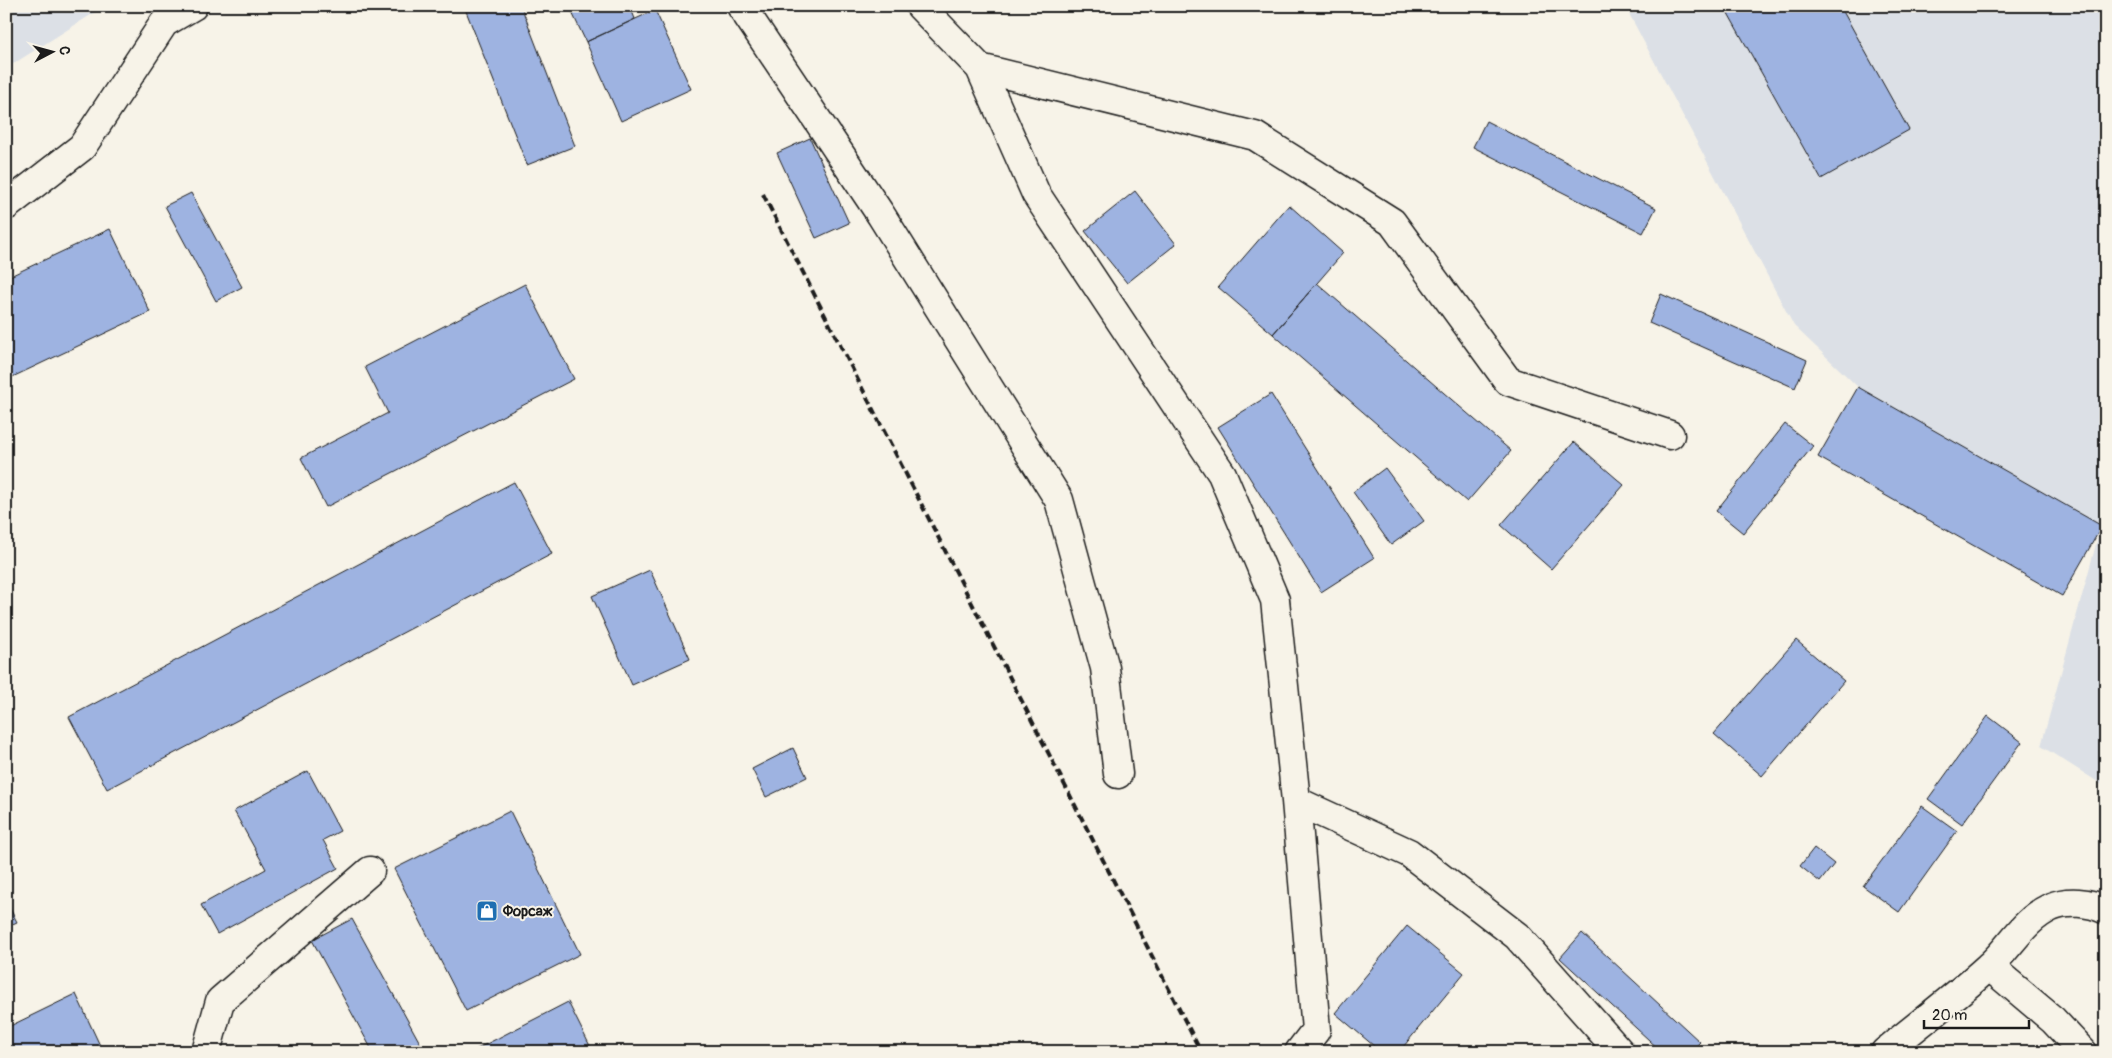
<svg xmlns="http://www.w3.org/2000/svg" width="2112" height="1058" font-family="Pangolin,sans-serif">
  <style>
    .built { fill: #dce0e6 }
    .building { fill: #9eb3e1; stroke: #1c1c1c }
    .lines { fill: none; stroke-linecap: round; stroke-linejoin: round }
    .minor-casing { stroke: #1c1c1c; stroke-width: 31 }
    .minor { stroke: #f7f3e8; stroke-width: 28 }
    .rail { stroke: #1c1c1c; stroke-width: 4; stroke-dasharray: 8 4; stroke-linecap: butt }
    .labels { text-anchor: middle; stroke-width: 4; stroke-linejoin: round; paint-order: stroke }
    .poi-label { font-size: 15px; font-weight: bold; fill: #1c1c1c; stroke: #f7f3e8; text-anchor: start }
  </style>
  <rect width="100%" height="100%" fill="#f7f3e8"/>
  <filter id="ink" filterUnits="userSpaceOnUse"><feTurbulence type="fractalNoise" baseFrequency=".02" numOctaves="2"/><feDisplacementMap in="SourceGraphic" scale="10" xChannelSelector="R" yChannelSelector="G"/><feConvolveMatrix kernelMatrix="1 2 1 2 8 2 1 2 1" color-interpolation-filters="sRGB"/></filter>
  <g filter="url(#ink)">
    <!-- built -->
    <path class="built" d="M6,6h99l-92,58 -7,-11z
      M1625,6h481v781l-65,-41 60,-220 -243,-139 -64,-61z"/>
    <!-- building -->
    <path class="building" d="M464,6h57l54,140 -48,19z
      M569,6h61l5,13 -49,23z
      M1724,6h116l69,124 -88,49z
      M655,10l36,79 -70,32 -35,-79z
      M1486,121l170,87 -13,25 -170,-86z
      M810,138l39,85 -33,15 -39,-85z
      M1135,191l41,53 -49,39 -42,-52z
      M191,193l51,94 -26,14 -51,-95z
      M1289,205l54,48 -70,81 -55,-47z
      M110,229l40,83 -144,68v-102z
      M1317,283l194,168 -44,51 -194,-168z
      M525,284l49,95 -248,128 -25,-49 87,-45 -23,-46z
      M1661,294l146,66 -12,28 -146,-65z
      M1858,387l244,139 -40,70 -244,-139z
      M1271,394l103,164 -53,34 -103,-165z
      M1785,424l28,22 -70,87 -27,-22z
      M1574,442l50,43 -73,84 -50,-44z
      M1385,468l39,53 -33,24 -38,-53z
      M514,482l38,72 -445,235 -38,-72z
      M650,570l40,89 -58,26 -40,-89z
      M1796,640l48,41 -82,95 -48,-42z
      M1988,716l34,26 -60,82 -34,-25z
      M793,748l14,29 -41,20 -14,-28z
      M308,771l32,60 -17,9 15,28 -121,66 -16,-29 65,-36 -32,-58z
      M1922,806l35,25 -58,81 -36,-26z
      M510,811l70,143 -114,57 -72,-142z
      M1814,848l20,16 -14,18 -20,-16z
      M6,901l11,21 -11,5z
      M352,919l73,133h-52l-61,-112z
      M1407,926l57,47 -65,79h-18l-46,-39z
      M1582,933l118,109 -10,10h-28l-102,-94z
      M76,994l27,58h-97v-24z
      M568,1002l25,50h-122z"/>
    <g class="lines">
      <!-- minor casing -->
      <g class="minor-casing">
        <path id="minor" d="M741,6l140,209 178,285 46,168 13,106
          M920,6l60,62 56,126 186,280 53,126 21,201 113,52 108,83 103,116
          M980,68l275,68 137,86 116,159 162,54
          M6,206l76,-59 82,-124 29,-17
          M1296,801l20,229 -17,22
          M1989,966l64,54 30,32
          M206,1052l14,-51 150,-130
          M1885,1052c34,-28 70,-55 103,-85 22,-19 35,-47 63,-60 16,-7 39,-5 55,3"/>
      </g>
      <!-- minor -->
      <use href="#minor" class="minor"/>
      <!-- rail -->
      <path class="rail" d="M763,194l438,858"/>
    </g>
  </g>
  <!-- icons -->
  <defs>
    <g id="shop-square" transform="scale(1.125)"><rect x="-9" y="-9" width="18" height="18" rx="4" fill="#1f6fb2" stroke="#f7f3e8"/><path d="M-5-2.5h2.3a2.7 3.5 0 0 1 5.4 0H5L5.5 6h-11ZM-1.5-2.5h3a1.5 2.3 0 0 0-3 0Z" fill="#fff"/></g>
  </defs>
  <g fill-rule="evenodd">
    <use href="#shop-square" x="487" y="911"/>
  </g>
  <g class="labels">
    <!-- poi labels -->
    <g class="poi-label">
      <text x="503" y="916">Форсаж</text>
    </g>
  </g>
  <!-- margin -->
  <rect width="2112" height="1058" fill="none" stroke="#f7f3e8" stroke-width="25"/>
  <rect x="12" y="12" width="2087" height="1033" fill="none" stroke="#1c1c1c" stroke-width="2" filter="url(#ink)"/>
  <!-- north arrow -->
  <g transform="translate(52 52) rotate(84)" stroke="#f7f3e8" stroke-width="4" paint-order="stroke">
  <path d="M0-4L9 19L0 12L-9 19Z" fill="#1c1c1c"/>
  <text y="-8" font-size="14" font-weight="bold" text-anchor="middle" fill="#1c1c1c">С</text>
  </g>
  <!-- scale -->
  <path d="M1924 1020v8h105v-8" fill="none" stroke="#1c1c1c" stroke-width="2.5"/>
  <text x="1932" y="1020" font-size="15" fill="#1c1c1c" stroke="#f7f3e8" stroke-width="4" paint-order="stroke">20 m</text>
</svg>
